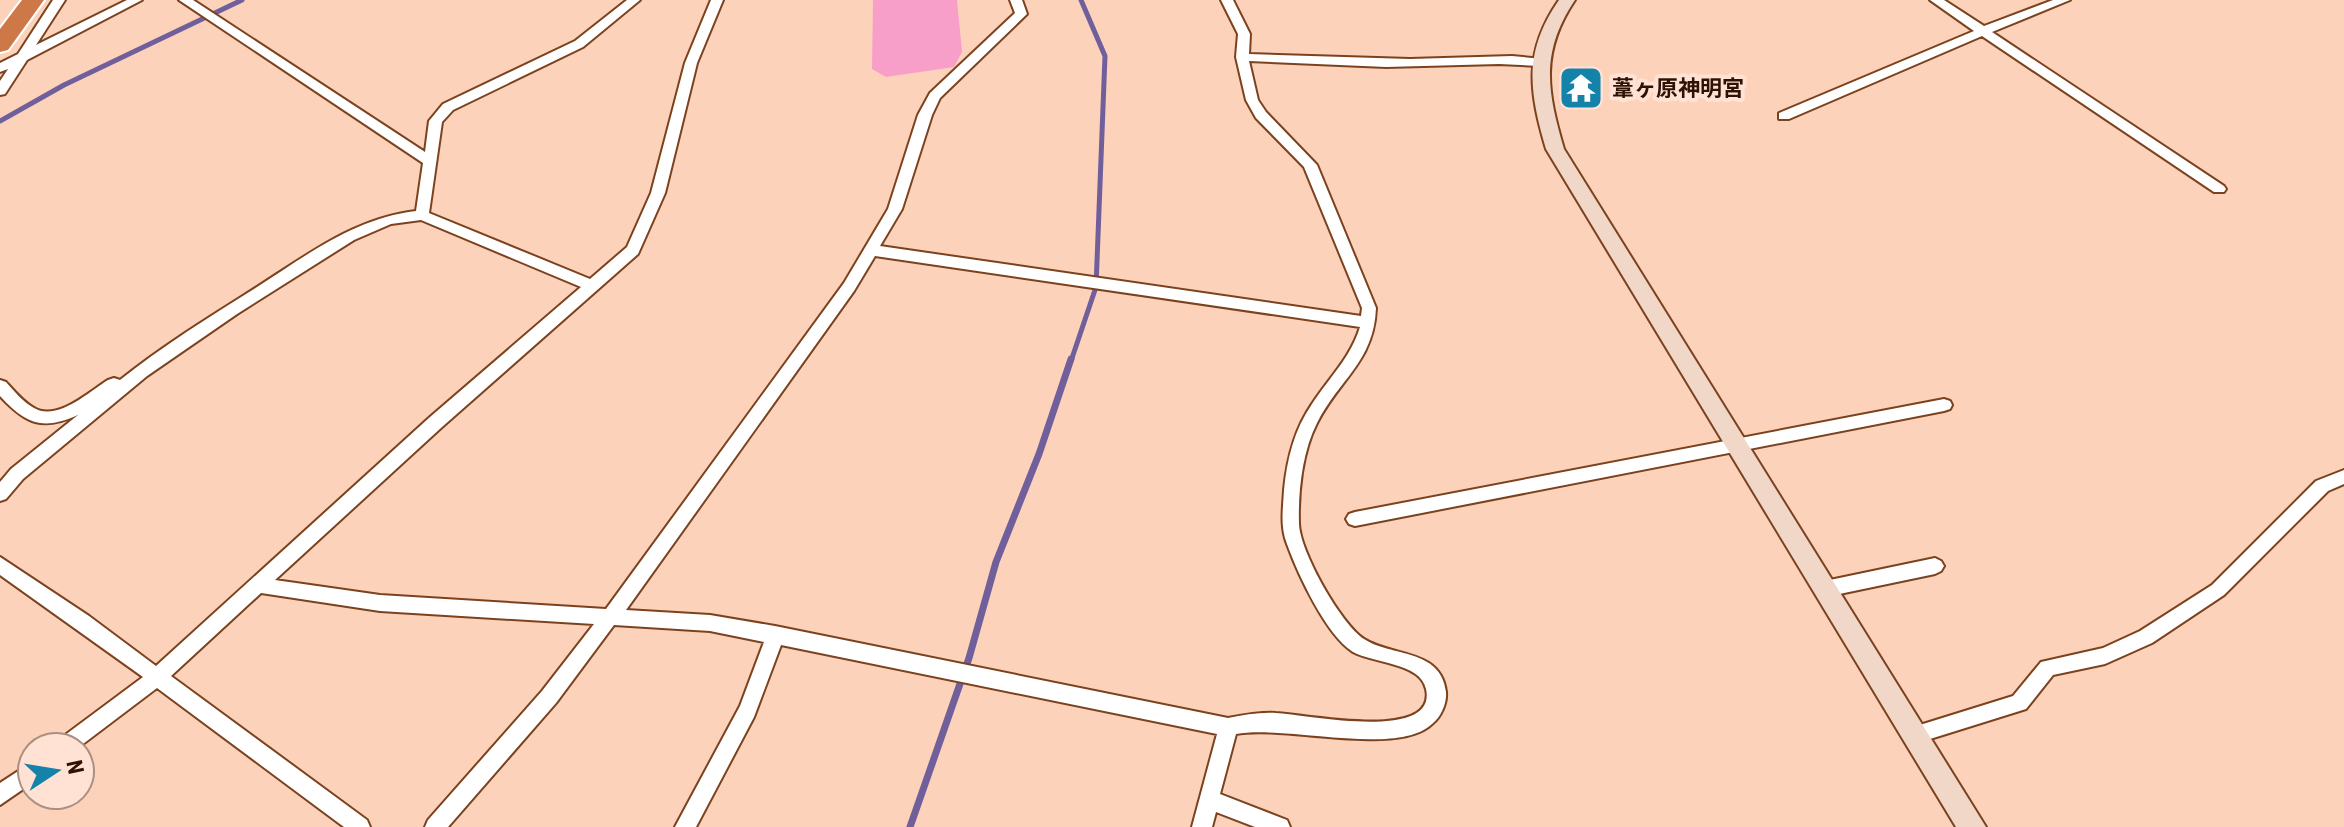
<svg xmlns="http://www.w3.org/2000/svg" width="2344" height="827" font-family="'Roboto Condensed','Noto Sans JP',sans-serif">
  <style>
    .green { fill: #f79fc9 }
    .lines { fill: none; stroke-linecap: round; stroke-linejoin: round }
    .stream-far1 { stroke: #715f9c; stroke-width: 5 }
    .stream { stroke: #715f9c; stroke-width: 7 }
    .street-casing { stroke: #7c421e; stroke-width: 4 }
    .secondary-casing { stroke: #7c421e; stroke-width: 4 }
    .highway-casing { stroke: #fff; stroke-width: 4 }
    .street { fill: #fff; fill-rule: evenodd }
    .secondary { fill: #f0d7c8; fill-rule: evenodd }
    .highway { fill: #cd7947; fill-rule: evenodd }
    .labels { text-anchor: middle; stroke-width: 8; stroke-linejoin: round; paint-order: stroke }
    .far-poi-label { font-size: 22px; font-weight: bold; fill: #2c1305; stroke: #ffe2d3; text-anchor: start }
  </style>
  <rect width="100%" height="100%" fill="#fcd2bb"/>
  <!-- green -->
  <path class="green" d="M873,0h84l5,52 -8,15 -68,10 -14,-8z"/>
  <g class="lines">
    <!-- stream-far1 -->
    <path class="stream-far1" d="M0,121l64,-36 178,-85
      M1071,361l25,-74 9,-231 -24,-56"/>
    <!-- stream -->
    <path class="stream" d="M910,827l59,-169 27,-96 43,-108 32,-95"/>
    <!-- street casing -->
    <g class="street-casing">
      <path id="street" d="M53,0h12l-29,45 91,-45h15l-115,60 -22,34 -5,1v-14l8,-12 -8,3v-9l18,-9z
        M179,0h14l232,152 4,-31 14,-17 132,-63 52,-41h13l-57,47 -130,63 -11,12 -13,91 161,66 37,-32 24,-54 34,-130 26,-63h12l-26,63 -32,130 -27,61 -196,173 -167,153 105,15 226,14 238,-326 44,-74 30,-94 12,-22 85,-80 -5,-13h12l5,14 -87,84 -8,17 -30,94 -22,37 481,70 1,-8 -58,-141 -48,-49 -10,-18 -10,-43 2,-23 -17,-34h12l17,34 -1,20 161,5 102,-3 31,3v6l-4,1 -40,-2 -113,3 -137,-6 9,39 8,12 51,53 59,143c-2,54 -37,71 -59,115 -15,29 -19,70 -18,101 1,28 42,100 65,115 27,18 77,9 82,53 1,11 -5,25 -14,32 -35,33 -145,1 -196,10l-16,60 67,26 3,7h-35l-39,-15 -4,15h-20l25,-93 -436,-89 -27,72 -58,110h-21l65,-121 24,-64 -54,-11 -96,-6 -58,78 -108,124h-23l3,-7 114,-129 52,-67 -214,-13 -119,-18 -90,83 196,144 3,7h-26l-187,-139 -78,59h-25l3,-6 86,-64 -143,-102v-18l89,59 67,50 274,-249 151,-130 -160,-67 -30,4 -37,16 -117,74 -90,62 -124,103 -17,20 -6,2v-19l11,-13 67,-54c-36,16 -52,9 -78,-19v-16l6,2c8,9 17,20 28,26 23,14 56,-17 74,-28l6,-2 6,2c42,-34 91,-64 137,-93 50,-32 98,-69 159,-76l7,-48zM875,256l485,71c-9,30 -31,51 -48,77 -18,26 -25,55 -28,86 -1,19 -4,36 3,54 11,30 39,91 66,108 20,11 68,11 73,37 12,54 -123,25 -150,24 -16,-1 -32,2 -48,5l-453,-92 -65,-11 -84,-5 228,-319z
        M1930,0h14l40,26 69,-26h17l-78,32 232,154 2,3 -2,3h-10l-232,-156 -193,83h-10v-6l195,-82z
        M1944,399l6,2 2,4 -2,4 -6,2 -589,115 -6,-2 -3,-5 3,-5 6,-2z
        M2344,470v14l-16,7 -104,104 -72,48 -47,21 -52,11 -27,34 -112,35 -7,-3 -3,-6 3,-6 106,-33 28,-34 62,-14 37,-17 72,-46 104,-104z
        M1935,558l6,3 3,5 -3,5 -6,3 -110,23 -6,-3 -3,-5 3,-5 6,-3z
        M32,762v21l-32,22v-22z"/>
    </g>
    <!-- secondary casing -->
    <g class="secondary-casing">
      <path id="secondary" d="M1559,0h16c-35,52 -28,91 -11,149l422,678h-30l-410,-678c-17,-58 -23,-97 13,-149z"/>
    </g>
    <!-- highway casing -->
    <g class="highway-casing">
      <path id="highway" d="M22,0h22l-36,50 -8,2v-23z"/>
    </g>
    <!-- street -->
    <use href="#street" class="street"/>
    <!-- secondary -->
    <use href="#secondary" class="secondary"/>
    <!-- highway -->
    <use href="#highway" class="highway"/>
  </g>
  <!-- icons -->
  <defs>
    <g id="temple-square" transform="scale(2.3)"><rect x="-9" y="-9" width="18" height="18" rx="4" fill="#1582aa" stroke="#ffe2d3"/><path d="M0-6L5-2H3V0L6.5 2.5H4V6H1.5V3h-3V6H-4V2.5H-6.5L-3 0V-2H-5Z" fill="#fff"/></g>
  </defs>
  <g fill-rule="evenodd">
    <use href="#temple-square" x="1581" y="88"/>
  </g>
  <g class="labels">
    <!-- far-poi labels -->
    <g class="far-poi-label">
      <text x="1612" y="96">葦ヶ原神明宮</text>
    </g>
  </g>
  <!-- north arrow -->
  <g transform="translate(56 771) rotate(78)"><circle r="38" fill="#ffe2d3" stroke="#ab8f81" stroke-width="2"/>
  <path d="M0-6L14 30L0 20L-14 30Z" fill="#1582aa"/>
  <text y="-12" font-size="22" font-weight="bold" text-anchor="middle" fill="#2c1305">N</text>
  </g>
</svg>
